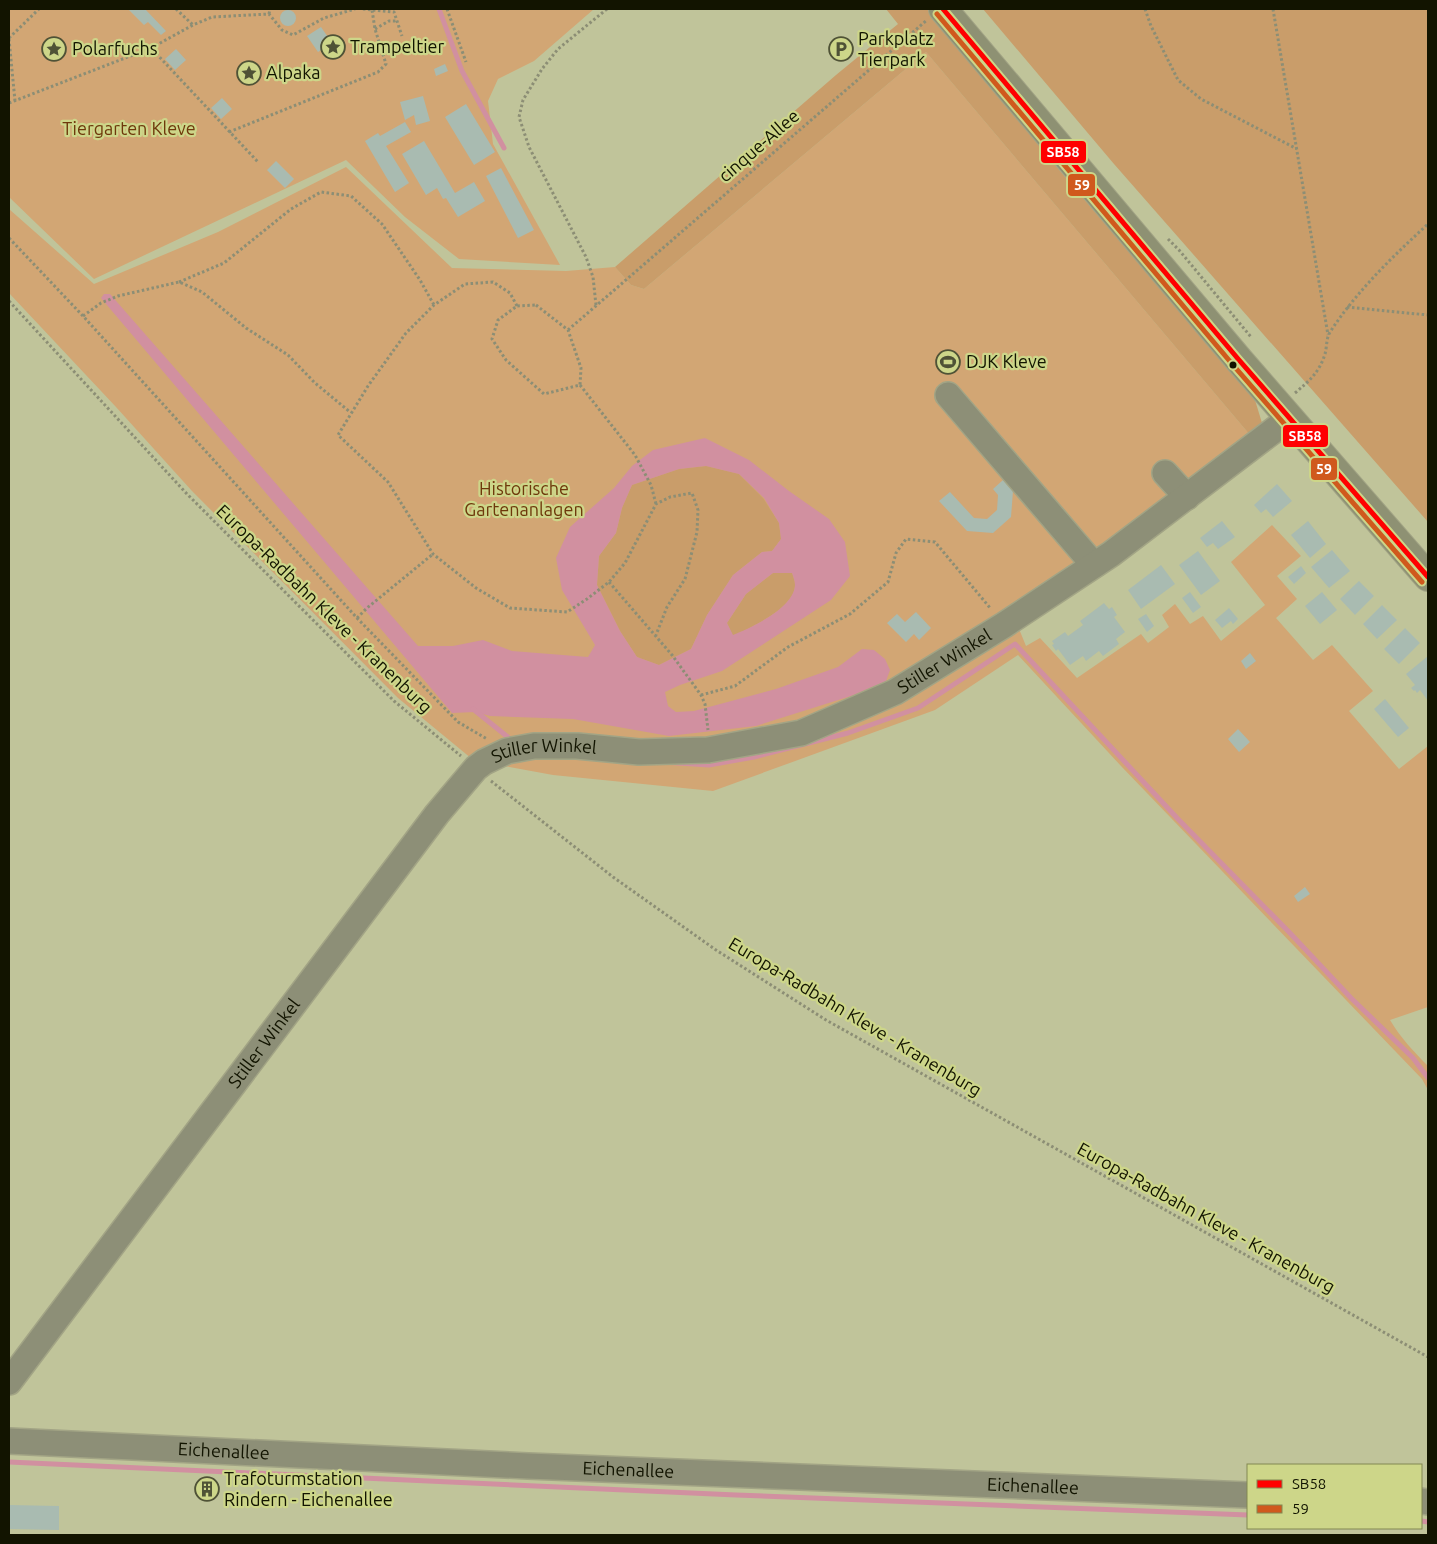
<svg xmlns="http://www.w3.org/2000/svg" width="1437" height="1544" font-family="Ubuntu,sans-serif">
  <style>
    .green { fill: #d2a674 }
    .forest { fill: #c99d6a }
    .water { fill: #d190a0; fill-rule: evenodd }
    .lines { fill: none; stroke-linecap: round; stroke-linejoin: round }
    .stream { stroke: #d190a0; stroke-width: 5 }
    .building { fill: #a9bbb1 }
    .minor-casing { stroke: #a2a485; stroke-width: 28 }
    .major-casing { stroke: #a2a485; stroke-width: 30 }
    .path { stroke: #8c8e75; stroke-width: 3; stroke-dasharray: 2.5 2.5; stroke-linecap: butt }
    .minor { stroke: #8d8f77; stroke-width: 25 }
    .major { stroke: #8e9173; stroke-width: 28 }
    .bus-1-casing { stroke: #cdd689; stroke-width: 9 }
    .bus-2-casing { stroke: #cdd689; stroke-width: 9 }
    .bus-1 { stroke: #f00; stroke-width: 5 }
    .bus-2 { stroke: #d0591d; stroke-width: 5 }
    .bus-dot { fill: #121400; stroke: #cdd689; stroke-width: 2 }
    .labels { text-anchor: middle; stroke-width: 4.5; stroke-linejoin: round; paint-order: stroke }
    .poi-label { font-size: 18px; fill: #121400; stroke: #cdd689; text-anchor: start }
    .park-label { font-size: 18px; fill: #6e380b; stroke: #cdd689 }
    .street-label { font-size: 18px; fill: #121400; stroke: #cdd689 }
    .line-badge { stroke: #cdd689; stroke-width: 2 }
    .badge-label { font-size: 14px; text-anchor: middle; font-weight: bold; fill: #fff }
  </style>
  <rect width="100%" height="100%" fill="#c0c49a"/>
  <!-- green -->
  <path class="green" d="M9,9h585l-60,52 -36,18 -10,22 5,43 67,121 -101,-6 -54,-42 -59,-57 -252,119 -85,-82z
    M926,52l324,383 -237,179 13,32 14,-8 37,40 64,-44 7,9 21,-16 -7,-12 13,-11 15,20 13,-8 18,25 44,-36 -34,-43 41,-37 29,31 -24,20 20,23 -21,19 37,42 19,-15 41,46 -24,20 50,58 29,-23v261l-38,13c10,17 24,32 38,46v24l-6,-11 -301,-313 -103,-111 -83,55 -222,81 -160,-16 -54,-10 -16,3 -85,-70 -206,-207 -76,-84 -107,-114v-84l85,75 124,-52 128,-65 106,101 114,3 49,-4 16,18 13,4z"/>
  <!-- forest -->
  <path class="forest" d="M886,9h42l133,163 194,228 7,23 -12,12 -324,-383 -282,237 -13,-4 -16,-18 221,-192 62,-51z
    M983,9h445v513l-314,-358z
    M706,466l33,8 24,24 16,25 2,16 -9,12 -10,1 -29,23 -26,40 -16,34 -32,16 -22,-8 -17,-26 -23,-46 2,-29 17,-23 6,-25 10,-23 47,-16z
    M773,573h19c1,3 3,8 3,12 0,23 -44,42 -62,51l-6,-13 19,-29z"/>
  <!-- water -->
  <path class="water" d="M104,294h6l308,352h35l30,-6 29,11 76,6 7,-12 -33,-55 -6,-32 14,-31 44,-39 18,-22 21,-16 52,-12 44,22 40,31 40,28 16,23 5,34 -19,24 -109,71 -42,14 -15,7 3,14 8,6 18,-1 82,-22 62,-22 24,-18 12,1 11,9 5,11 -4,11 -35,15 -95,30 -87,10 -96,-17 -83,-3 -14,-4 -24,1 -351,-415zM706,466l33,8 25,24 15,25 2,16 -9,12 -10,1 -29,23 -26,40 -16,34 -32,16 -22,-8 -17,-26 -23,-46 2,-29 17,-23 6,-25 10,-23 47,-16zM773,573h19c1,3 3,8 3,12 -1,23 -44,43 -62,50l-6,-12 19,-29z"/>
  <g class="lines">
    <!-- stream -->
    <path class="stream" d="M439,9l23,62 42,77
      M473,709l36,29
      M663,762l46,3 45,-8 94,-24 70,-25 97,-64 163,175 111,113 62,66 62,60 15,20
      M9,1462l727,33 512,20
      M1421,1521l7,1"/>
  </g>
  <!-- building -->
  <path class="building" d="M128,9h17l21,22 -5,4 -13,-13 -4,3z
    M280 18a8 8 0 1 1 16 0a8 8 0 1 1-16 0Z
    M321,27l11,16 -14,9 -11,-16z
    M176,49l10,11 -11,10 -10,-11z
    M445,64l3,7 -12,5 -2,-7z
    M423,96l7,25 -14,4 -2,-10 -9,5 -5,-18z
    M222,98l10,11 -11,10 -10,-11z
    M466,104l29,48 -21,13 -29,-48z
    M405,122l6,10 -25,14 23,37 -14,9 -30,-51 13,-8 2,3z
    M424,141l31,52 19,-11 11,19 -27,16 -12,-19 -3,1 -6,-11 -11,7 -24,-41z
    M276,161l18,18 -9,9 -18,-18z
    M501,168l33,62 -16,8 -32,-62z
    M1003,480l10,11 -2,26 -18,16 -26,-2 -28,-30 11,-9 24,26 13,1 10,-9 1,-15 -5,-6z
    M1277,484l15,17 -19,16 -7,-8 -5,4 -7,-8z
    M1222,521l13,16 -17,12 -5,-6 -6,4 -7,-9z
    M1308,521l18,23 -16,14 -19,-23z
    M1332,550l18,21 -21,17 -18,-21z
    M1198,551l22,30 -19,14 -22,-30z
    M1161,565l14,19 -34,25 -13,-19z
    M1301,566l5,7 -12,11 -6,-7z
    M1359,581l15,15 -19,19 -15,-16z
    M1190,592l11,15 -8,6 -11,-15z
    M1322,592l15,18 -17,14 -15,-18z
    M1104,603l5,6 3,-2 5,8 -3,2 11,15 -9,7 3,5 -16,12 -4,-5 -13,10 -3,-5 -13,9 -12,-16 -2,2 -4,-6 2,-1 -2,-3 13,-9 3,4 15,-11 -3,-4z
    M1382,605l15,15 -20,19 -14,-15z
    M1229,608l9,11 -5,5 -2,-3 -9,7 -7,-8z
    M916,612l15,16 -12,12 -5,-6 -8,8 -19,-19 10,-9 8,8z
    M1146,614l8,12 -7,6 -9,-13z
    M1405,628l15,15 -21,21 -15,-15z
    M1250,653l6,8 -10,8 -5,-8z
    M1428,656v45l-8,-11 -3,3 -2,-3 -1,1 -3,-3 4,-3 -9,-11z
    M1385,699l24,29 -11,9 -24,-28z
    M1238,729l12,13 -11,10 -11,-13z
    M1305,887l5,7 -12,8 -4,-6z
    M203,1486l9,1 -1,8 -9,-1z
    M9,1505l50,1v24l-50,-1z"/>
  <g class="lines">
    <!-- minor casing -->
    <g class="minor-casing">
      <g id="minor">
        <path d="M948,395l146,170"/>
        <path d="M1165,473l22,24"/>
        <path id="s1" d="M9,1382l428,-568 39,-46 8,-6 23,-11 27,-5h43l62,6 69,-2 93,-17 94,-41 109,-67 107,-71 179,-136"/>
        <path id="s2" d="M9,1441l519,25 720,29"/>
        <path d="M1421,1501l7,1"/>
      </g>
    </g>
    <!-- major casing -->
    <g class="major-casing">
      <path id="major" d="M943,9l296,351 189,217"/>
    </g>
    <!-- path -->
    <path class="path" d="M176,9l17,16
      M363,9l31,3 8,24
      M447,9l19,53
      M1145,9l6,17 27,54 23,19 96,50
      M1273,9l55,326
      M107,10v-1
      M269,14l1,-5
      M375,29l14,-8h8
      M9,38l30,-29
      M9,39l6,62
      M151,48l42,-23 19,-8 57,-3 13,16 11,5 31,-17 31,-9
      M9,103l142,-55 107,114
      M229,132l149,-60 8,-8 -11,-35 -3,-19
      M9,238l74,78 274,302 101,104 29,17
      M1168,239l11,11 72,87
      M179,282l45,-19 67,-54 30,-17 30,4 31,28 38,56 14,25
      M9,301l178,193 207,207 67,55
      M536,305l32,25 13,38 -1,17 -36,9 -38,-34 -14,-21 6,-19 19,-14z
      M596,305l-3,-28 -7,-20 -57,-110 -10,-30 4,-17 19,-31 16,-20 49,-40
      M517,306l-7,-13 -17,-11 -28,2 -31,21 -28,28 -38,53 -30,49 50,47 45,72 43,34 34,20 57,4 20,-13 22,-17 16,-19 31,-59 14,-7 22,-4 6,17 -1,22 -12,47 -18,28 -11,28
      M1347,307l81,8
      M83,316l18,-13 17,-7 61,-14 23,10 44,36 42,27 27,28 35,29
      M568,330l359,-310
      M580,385l55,70 16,30 5,19
      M1295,393c14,-12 24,-20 30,-39 2,-7 1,-15 5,-22 27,-41 62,-75 98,-108
      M609,582l63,73 29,40 4,9 3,26
      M357,618l10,-10 66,-54
      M701,695l34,-9 53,-39 62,-33 38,-32 8,-29 10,-14 29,3 56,67
      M491,781l122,96 103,73 110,70 602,337"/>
    <!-- minor -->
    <use href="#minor" class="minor"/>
    <!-- major -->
    <use href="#major" class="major"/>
    <!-- bus-1 casing -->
    <g class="bus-1-casing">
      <path id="bus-1" d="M943,9l296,351 189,217"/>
    </g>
    <!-- bus-2 casing -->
    <g class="bus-2-casing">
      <path id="bus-2" d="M937,14l296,351 189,217"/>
    </g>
    <!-- bus-1 -->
    <use href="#bus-1" class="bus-1"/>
    <!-- bus-2 -->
    <use href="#bus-2" class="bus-2"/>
  </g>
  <!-- icons -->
  <defs>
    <g id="sight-ring" transform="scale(1.25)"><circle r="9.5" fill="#cdd689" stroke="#4f5236" stroke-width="1.5"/><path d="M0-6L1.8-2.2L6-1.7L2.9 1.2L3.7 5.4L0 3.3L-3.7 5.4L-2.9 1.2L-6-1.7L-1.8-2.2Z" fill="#4f5236"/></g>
    <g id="parking-ring" transform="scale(1.25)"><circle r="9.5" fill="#cdd689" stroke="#4f5236" stroke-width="1.5"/><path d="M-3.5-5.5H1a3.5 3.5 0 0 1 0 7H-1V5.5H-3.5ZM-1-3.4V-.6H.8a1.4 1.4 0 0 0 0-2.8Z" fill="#4f5236"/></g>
    <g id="stadium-ring" transform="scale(1.25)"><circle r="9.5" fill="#cdd689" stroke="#4f5236" stroke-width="1.5"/><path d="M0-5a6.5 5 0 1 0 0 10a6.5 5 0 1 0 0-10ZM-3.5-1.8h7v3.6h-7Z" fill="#4f5236"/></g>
    <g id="building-ring" transform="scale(1.25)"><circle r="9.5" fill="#cdd689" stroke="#4f5236" stroke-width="1.5"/><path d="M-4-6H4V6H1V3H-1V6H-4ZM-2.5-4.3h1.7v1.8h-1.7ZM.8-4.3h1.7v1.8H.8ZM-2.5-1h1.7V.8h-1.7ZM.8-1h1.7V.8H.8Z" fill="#4f5236"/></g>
  </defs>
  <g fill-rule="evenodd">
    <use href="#sight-ring" x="333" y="47"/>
    <use href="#sight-ring" x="54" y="49"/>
    <use href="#parking-ring" x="841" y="49"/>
    <use href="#sight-ring" x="249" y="73"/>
    <use href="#stadium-ring" x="948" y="362"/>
    <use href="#building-ring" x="207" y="1489"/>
  </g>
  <!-- markers -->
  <circle class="bus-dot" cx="1233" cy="365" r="4.5"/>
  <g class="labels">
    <!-- poi labels -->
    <g class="poi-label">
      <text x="858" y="45">Parkplatz<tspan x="858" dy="21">Tierpark</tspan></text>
      <text x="350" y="53">Trampeltier</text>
      <text x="72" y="55">Polarfuchs</text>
      <text x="266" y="79">Alpaka</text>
      <text x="966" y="368">DJK Kleve</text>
      <text x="224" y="1485">Trafoturmstation<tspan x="224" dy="21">Rindern - Eichenallee</tspan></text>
    </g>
    <!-- park labels -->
    <g class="park-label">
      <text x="129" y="135">Tiergarten Kleve</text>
      <text x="524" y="495">Historische<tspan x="524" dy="21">Gartenanlagen</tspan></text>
    </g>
    <!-- street labels -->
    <g class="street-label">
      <text transform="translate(759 146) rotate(-41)" y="6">cinque-Allee</text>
      <text transform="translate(324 609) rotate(44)" y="6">Europa-Radbahn Kleve - Kranenburg</text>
      <text dy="6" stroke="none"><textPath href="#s1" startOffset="1264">Stiller Winkel</textPath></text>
      <text dy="6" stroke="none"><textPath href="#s1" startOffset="844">Stiller Winkel</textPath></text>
      <text transform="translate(855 1017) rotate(31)" y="6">Europa-Radbahn Kleve - Kranenburg</text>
      <text dy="6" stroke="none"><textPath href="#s1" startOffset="424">Stiller Winkel</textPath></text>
      <text transform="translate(1206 1218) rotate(29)" y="6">Europa-Radbahn Kleve - Kranenburg</text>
      <text dy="6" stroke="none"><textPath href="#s2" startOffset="215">Eichenallee</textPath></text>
      <text dy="6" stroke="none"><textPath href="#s2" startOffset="620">Eichenallee</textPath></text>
      <text dy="6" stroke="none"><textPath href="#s2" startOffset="1025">Eichenallee</textPath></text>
    </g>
  </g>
  <g class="line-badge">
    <rect x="1040" y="140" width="47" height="24" rx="5" fill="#f00"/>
    <rect x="1067" y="173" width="29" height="24" rx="5" fill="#d0591d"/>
    <rect x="1282" y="424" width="47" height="24" rx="5" fill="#f00"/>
    <rect x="1310" y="457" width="28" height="24" rx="5" fill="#d0591d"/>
  </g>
  <g class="badge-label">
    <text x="1063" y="157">SB58</text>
    <text x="1082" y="190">59</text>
    <text x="1305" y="441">SB58</text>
    <text x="1324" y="474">59</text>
  </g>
  <!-- border -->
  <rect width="1437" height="1544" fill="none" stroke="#121400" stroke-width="20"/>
  <!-- legend -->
  <rect x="1247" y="1464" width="175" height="65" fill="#cdd689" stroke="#828852"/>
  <rect x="1257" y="1480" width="25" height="8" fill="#ff0000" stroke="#828852"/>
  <text x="1292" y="1489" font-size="15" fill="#121400">SB58</text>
  <rect x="1257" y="1505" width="25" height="8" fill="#d0591d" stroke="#828852"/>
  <text x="1292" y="1514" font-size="15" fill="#121400">59</text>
</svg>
